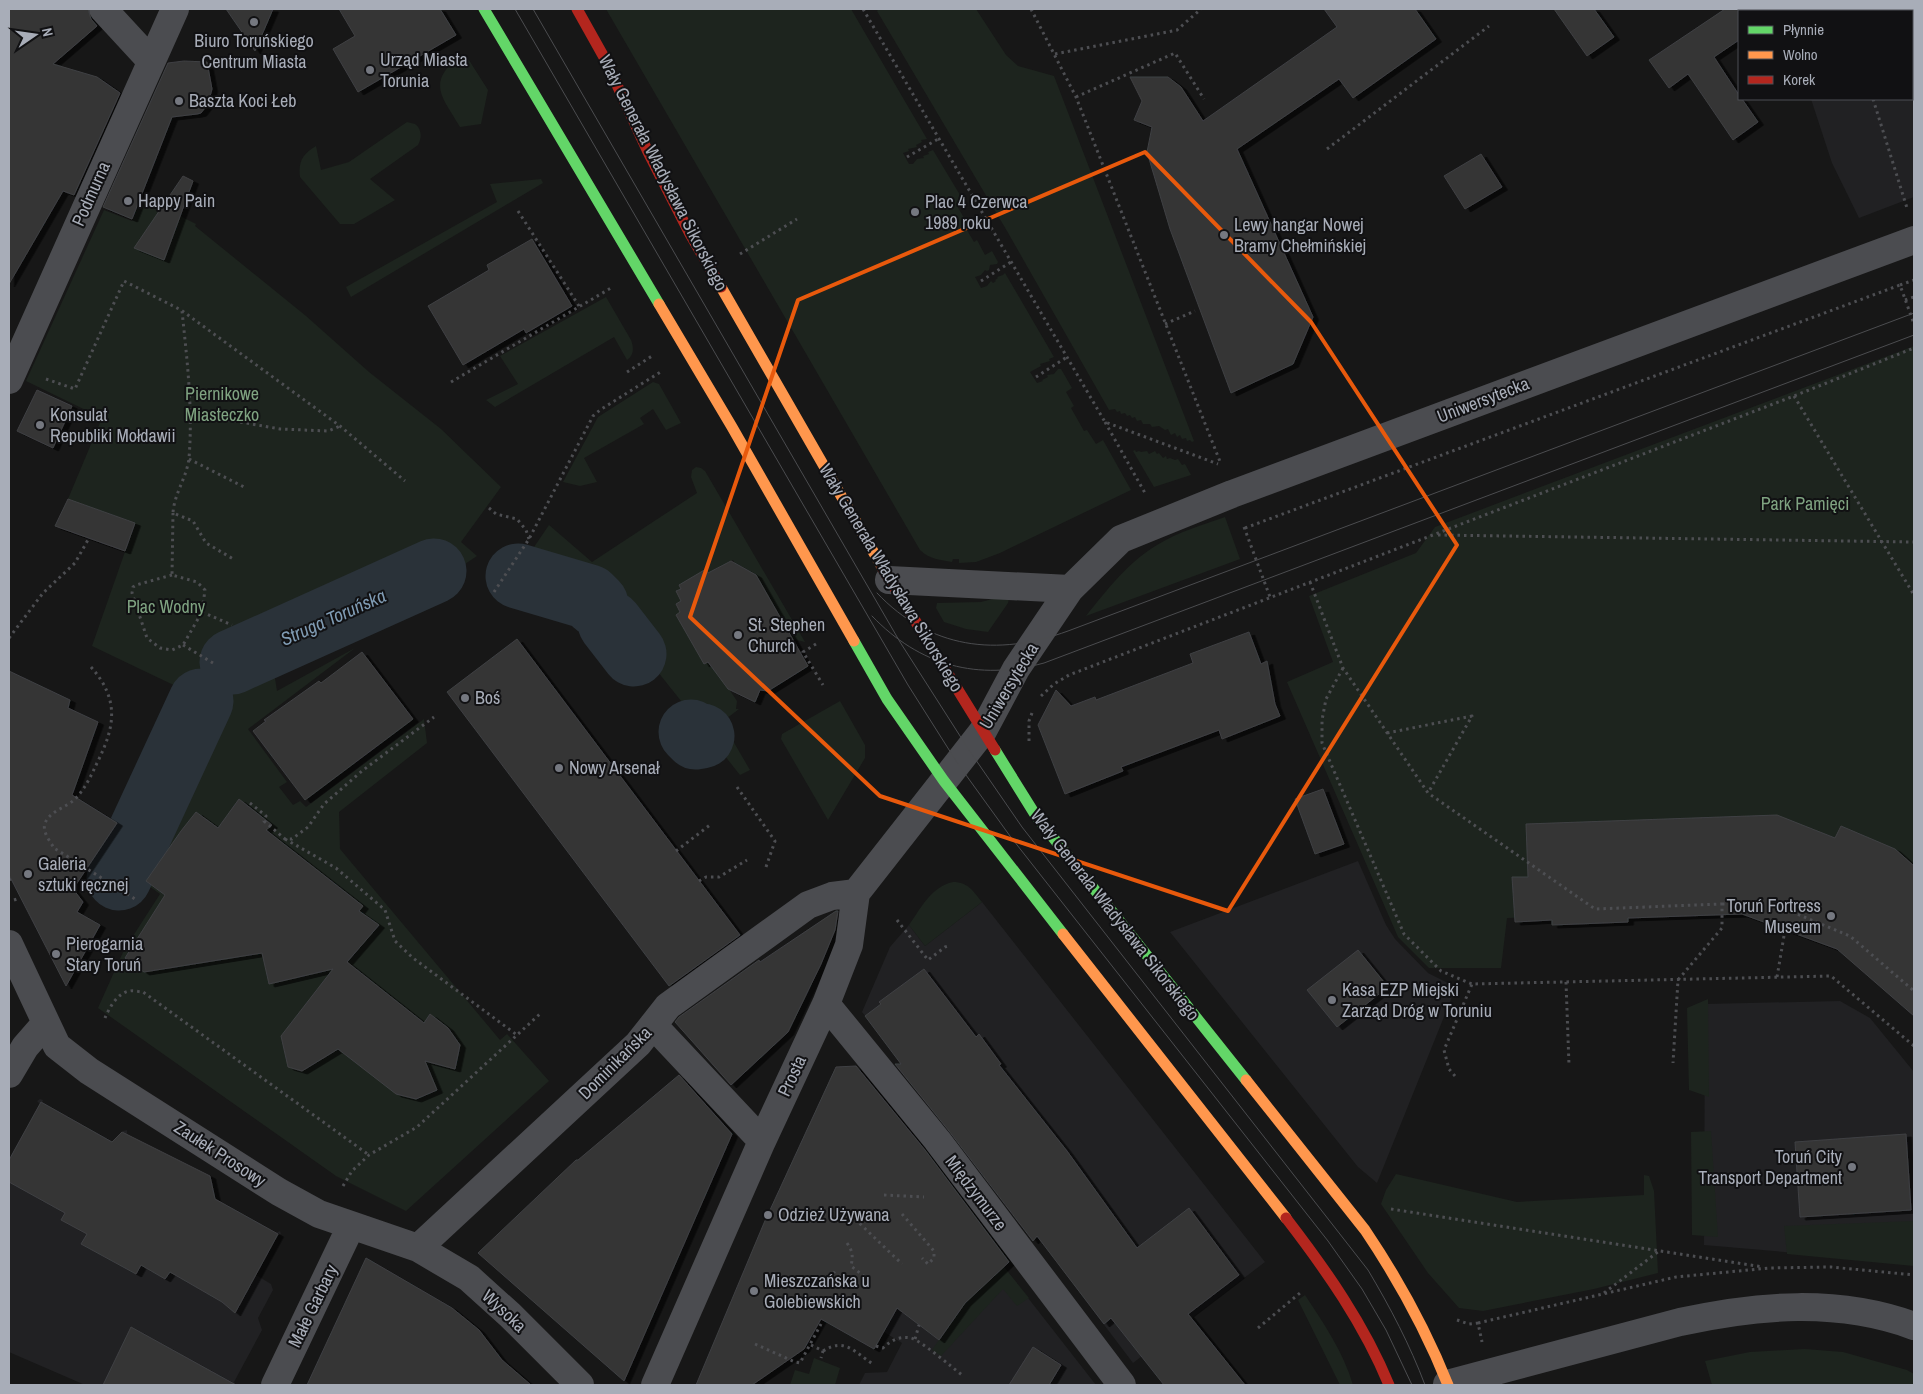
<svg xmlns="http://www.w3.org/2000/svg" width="1923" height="1394" font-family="'Archivo Narrow',sans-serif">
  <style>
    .built { fill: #212123 }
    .green { fill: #1d241e }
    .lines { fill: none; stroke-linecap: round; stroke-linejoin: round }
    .river { stroke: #2a3239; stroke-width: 65 }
    .building { fill: #353536; stroke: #3f4043; filter: url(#shadow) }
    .path { stroke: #4d4e52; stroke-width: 3; stroke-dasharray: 2.5 4; stroke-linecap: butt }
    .street { stroke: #4b4c50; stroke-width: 28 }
    .fast { stroke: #63d668; stroke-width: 11 }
    .slow { stroke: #ff974d; stroke-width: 11 }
    .jam { stroke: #b3261e; stroke-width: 11 }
    .tram { stroke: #4b4c4f; stroke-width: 1 }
    .marked { fill: none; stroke: #e8590c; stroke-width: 4; stroke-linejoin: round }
    .poi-dot { fill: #757880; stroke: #111113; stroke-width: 2 }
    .labels { text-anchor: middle; stroke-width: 4; stroke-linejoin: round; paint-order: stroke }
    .poi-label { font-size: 18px; fill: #a8adb8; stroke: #111113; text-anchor: start }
    .street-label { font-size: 18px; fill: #a8adb8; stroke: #111113 }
    .park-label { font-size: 18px; fill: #7fa381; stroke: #111113 }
    .water-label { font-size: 19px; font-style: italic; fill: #7f9bb3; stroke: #111113 }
  </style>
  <defs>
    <filter id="shadow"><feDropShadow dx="5.5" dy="3" stdDeviation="0" flood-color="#0009"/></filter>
  </defs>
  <rect width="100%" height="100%" fill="#171717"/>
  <!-- built -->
  <path class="built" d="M1782,9h132v188l-55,21 -27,-55 -21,-64h101v-88h-129z
    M1358,861l28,64 9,14 33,34 28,14 -79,196 -19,-16 -188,-235z
    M982,902l283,360 -132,101 -122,-161 -149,-190 28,-65 19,-22 16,21z
    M1840,1001l30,17 44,54v177l-94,6 -116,-10 1,-241z
    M40,1099l3,1 -1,3 77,43 4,-15 4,-1v4l30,17 43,40 76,42 4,-2 1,3 -4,2 -21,39 15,9 2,6 -15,28 4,12 -28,52 2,3h-151l-76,-33v-192l31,-56 -3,-3z
    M1004,1267l92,118h-237l6,-12 22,-1 15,-29 -18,-11 13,-24 42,32 26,-38z"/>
  <!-- green -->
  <path class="green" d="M606,9h245l76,130 -6,1 1,2 -6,3 1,2 -9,2 1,2 -6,2 6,11h4l4,-5 7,-1 -1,-2 6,-2 -1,-2 5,-2 30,50 -7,4 8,14 -3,2 13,22 3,-2 8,15 7,-4 6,11 -1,2 -7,1 -1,5 -2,1 -2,-1 -4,5 -6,2 6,11 6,-2 4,-5 2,2 3,-2 -1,-1 3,-2 -1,-1 6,-2 2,-2 49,84 -5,2 1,2 -10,3 1,2 -11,6 7,11 6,-2 -1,-1 6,-3 -1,-2 7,-1 4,-5h3l11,19 -6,4 8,14 -3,2 13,23 3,-1 9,14 7,-4 28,50 -131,63 -24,9 -17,1v-4h-6l-1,3c-11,-2 -23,-3 -32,-12z
    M879,9h97l30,46 12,11 36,10 140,365 -2,1 -2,-2 -3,1 -1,-3 -4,1 -2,-4 -3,2 -2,-4 -4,2 -3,-6 -3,1 -6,-4 -7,1 -2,-3h-7l-2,-4 -4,1 -2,-4 -3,1 -2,-3 -3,1 -2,-3 -4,1 -1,-3 -3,1 -2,-3 -6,1 -102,-179 -130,-220z
    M460,55l7,2 21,33 -7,34 -21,3c-18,-31 -34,-43 0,-72z
    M407,122l8,2c7,5 7,14 3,21l-48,34 25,21 -41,24h-14l-40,-47c-2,-16 3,-23 16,-31l5,24 28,-8z
    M541,179l2,4 -192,114 -5,-10 151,-85 -7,-18z
    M142,197l54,27 -1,2 111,90 63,56 72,57 60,58 -40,55 16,14 -12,8 -192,102 4,25 78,-43 -107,81 39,53 -8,5 14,18 7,-4 6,6 118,-88 3,24 -88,69 1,37 160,191 7,-6 42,47 -143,130 -70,-35 -238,-168 26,-58 36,-56 -29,-21 78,-171 -117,-56 43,-123 -67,-24 34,-81 -76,-37 78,-171 28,11z
    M606,297l25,43c3,8 3,15 -4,20l-13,-23 -119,70 -9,-7 32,-16 -18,-28z
    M1914,346v661l-70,-62 -102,-37 -235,10 -6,50h-72l-31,-31 -111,-255 46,-20 -24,-66 107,-43 19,-26z
    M653,382l6,2 22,39 -15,7 -13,-21 -13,9 4,6 -60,34 13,24 -17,4 -17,-4 35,-65z
    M1135,450l1,2 3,-1 2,1 6,-1 2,3 6,-3 2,3 2,-1 4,5 3,-2 1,3 3,-1 5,2 3,-1 4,6 3,-1 6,11 -37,12 -21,-36z
    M696,467l5,1 4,3 100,171 -12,-3 -5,3 -12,-18 6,-4 -3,-4 -6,3 -24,-40v-8l-2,-1 -4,7 -10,-17 -24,13 -4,-4 -4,3 3,4 -19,11 -3,-4 -3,2 2,4 -4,2 33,70 27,40 -1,8h3l-17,13 28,48 -10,5 -145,-182 -78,-21 32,-47 43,37 105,-69 -6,-16 1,-7z
    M1225,517l15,42 -154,57c21,-26 41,-53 71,-71 21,-13 45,-20 68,-28z
    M1004,596l5,3 -1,4 -20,29 -22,-3 -22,-7 -8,-14 1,-5 44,-1z
    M840,701l25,44v13l-37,62 -47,-81 1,-5z
    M953,882c15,0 20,9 29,20l-57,44 -16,-21c12,-17 22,-38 44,-43z
    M1708,999l1,98 -20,-7 -2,-82z
    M1711,1131l7,106 -26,-2 -1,-103z
    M1396,1174l121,28 127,-7v-20l5,1 5,15 4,82 -64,16 -111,22 -24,-3 -31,-35 -47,-69 5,-14z
    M1914,1221v45l-127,-12 -3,-28z
    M1004,1267l25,31 -12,8 -14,-17 -62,67 -9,-6 33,-48z
    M1305,1295c19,29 38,56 48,90h-13l-42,-85z
    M1805,1349l38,3 64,18 7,4v11h-202l-7,-24 45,-9z
    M814,1358l26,10 -5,17h-45l5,-15 14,4z"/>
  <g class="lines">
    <!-- river -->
    <path class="river" d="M518,576l71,21 7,7
      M610,623l24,31
      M232,662l202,-91
      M691,732l5,5 6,-1
      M119,878l82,-177"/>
  </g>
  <!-- building -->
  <path class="building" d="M9,9h79l3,10 6,7 -44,38 44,13 23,16 -46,102 -11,-4 -54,93z
    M226,9h47l-18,42z
    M339,9h101l16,26 -98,57 -25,-43 22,-13z
    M1324,9h91l21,30 -83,59 -14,-19 -102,70 76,168 -20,47 -62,29 -61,-164 -23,-77 5,-25 -18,-7 8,-19 -12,-24h38l13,10 22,34 134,-94z
    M1554,9h40l20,28 -27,19z
    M1725,9h14v31l-25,17 25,38v4h3l16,23 -25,18 -45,-66 -19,14 -20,-28z
    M184,61l23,1 5,27 -4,15 -7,9 -4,1 -25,3 -40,102 -29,-12 65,-144z
    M1481,154l21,33 -37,22 -21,-33z
    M183,176l10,5 -29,79 -30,-12z
    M532,239l40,67 -46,27 -2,-4 -61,36 -35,-59 61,-36 -2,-5z
    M37,390l35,16 -19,42 -36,-17z
    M68,499l67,24 -10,28 -70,-25z
    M731,561l25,14 52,91 -40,25 -8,-1 -5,12 -27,-13 -20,-27 -4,2 -28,-49 4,-3 -4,-8 5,-3 -5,-10 5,-2 -2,-4 27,-16 2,4z
    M1249,632l12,32 6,-3 8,43 5,12 -58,23 -3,-9 -98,37 2,4 -58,23 -27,-69 18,-35 15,16 24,-9 1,3 97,-37 -3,-9z
    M517,639l223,296 -71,51 -222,-294z
    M362,652l51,67 -108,81 -52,-69 13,-10 -2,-1 55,-39 2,2z
    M9,671l61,29 -2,8 30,14 -26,73 45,28 -44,66 10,13 -6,10 23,13 -34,61 -57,-111z
    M1323,789l21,55 -29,10 -20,-55z
    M239,799l33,26 -6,5 97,76 -4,5 20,14 -32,37 77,61 6,-9 18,14 12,17 -5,24 -30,-8 12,29 -21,9 -20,-5 -58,-45 -36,22 -14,-4 -7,-31 52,-67 -64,15 -7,-31 -118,19 -19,-14 40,-63 -19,-14 35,-50 15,-19 22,16z
    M1777,815l58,23 6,-12 54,23 19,17v150l-77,-67 -95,-35 -114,4v4l-76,3v-5l-37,2 -3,-45h16l-2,-53z
    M836,911h2l-3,19 -14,34 -33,68 -57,53 -56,-63 4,-5 80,-57 1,2z
    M1358,950l30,37 -51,40 -30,-37z
    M924,969l52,68 3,-3 22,30 -2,1 68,86 70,97 52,-40 50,67 -51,39 57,71h-81l-53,-67 -7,6 -67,-88 -4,5 -84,-110 -54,-67h6l-36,-48 16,-12 -2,-2z
    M856,1066l69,84 84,112 -44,41 -26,37 -42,-32 -23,41 -53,-30 -17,30 -52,36h-56l68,-162 72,-156z
    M679,1075l53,59 -108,247 -146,-128 98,-93h2z
    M41,1102l71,40 10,-10 88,44 5,23 63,35 -43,79 -13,-11 -52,-30 -5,7 -24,-14 -5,9 -55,-30 6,-10 -26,-14 4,-7 -56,-31v-22z
    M1906,1134l5,76 -111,7 -5,-75z
    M366,1258l86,50 27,22 23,30 29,25h-224z
    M131,1327l105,58h-133z
    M1033,1347l28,18 -12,20h-40z"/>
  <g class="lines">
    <!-- path -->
    <path class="path" d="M863,9l242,413 113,42
      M1031,9l45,88 145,367
      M1901,9l5,2
      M1876,11l1,-2
      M1055,54l122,-24 24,-21
      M1076,97l99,-44 29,46
      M1873,99l34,109
      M1327,149l162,-123
      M907,157l31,-18
      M518,211l61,95
      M740,254l57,-35
      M981,281l30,-19
      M1900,285l14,-5
      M1905,300l9,-3
      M182,311c5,48 11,98 7,147 -2,19 -15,36 -16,55l20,8 13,22 29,17
      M1165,324l30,-13
      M627,372l25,-16
      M1036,377l31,-20
      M46,379l29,10 49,-108 57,29 159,116 65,55
      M451,382l160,-94
      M1794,396l120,199
      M189,413l91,16 48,2 12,-5
      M1105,422l40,71
      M189,459l57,29
      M489,508l7,6 21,5 9,11 3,9
      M1244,527l26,70
      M1245,528l655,-243 14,39
      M1438,535l476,7
      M172,575l-36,10 -3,2 -1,6 15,45 13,10 12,2 11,-5 19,-33 3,-22 -8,-8 -25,-7 1,-62
      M1310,582l33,86 85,125 167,116 127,-5v24l-44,52 -5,83
      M494,592l35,-53 64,-123 7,-6 62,-39
      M202,612l30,13
      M9,638l34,-45 32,-30 14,-25
      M816,644l-13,8 20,33
      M183,645l30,18
      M91,667c29,33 24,60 6,96 -6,13 -12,26 -22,36 -9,9 -24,11 -30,24 -3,9 5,18 9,25l81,51
      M1343,668l-17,31 -4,21v23l82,191 37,37 31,13 359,-8 83,70
      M1041,696l13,-12 15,-9 725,-279 120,-48
      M1387,733l85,-17 -44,77
      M1029,741v-20l3,-8
      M737,787l38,54 -9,26
      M250,803l16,13 -2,5 21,18h7l16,-12 16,-23 38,-33 72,-54
      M285,839l51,29 49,42 10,31 18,17 104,77
      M676,851l34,-26
      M9,880l2,-1
      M699,881l7,-4h13l28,-17
      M14,900l6,-2
      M1722,904h51l77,32 64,55
      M897,920l31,40 17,-13 3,-1
      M1777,977l8,-47
      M1566,982l3,83
      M105,1018c4,-10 13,-26 25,-27 4,-1 9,1 13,1l226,163
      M1455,1076l-6,-7 -5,-19 28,-66
      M343,1186l9,-15 17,-16 48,-28 125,-115
      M884,1195l40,2
      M1391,1209l372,58
      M902,1214l32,37v7l-6,6 -6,-6
      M855,1219l47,45
      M847,1243c6,9 6,13 4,23l14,11
      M833,1272l25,17
      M829,1284l7,-10
      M1604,1293l55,-42
      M1457,1320l12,4 9,-1 4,19
      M1478,1323l198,-46 93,-9 62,-1 83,8
      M1258,1328l42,-35
      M915,1339l4,-14
      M755,1344l40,18 5,1 21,-39
      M811,1345l12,6 -2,7
      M876,1346l7,2c8,-8 17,-12 28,-10 9,2 42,30 51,37
      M823,1351c22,-14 31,1 50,13"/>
    <!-- street -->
    <path class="street" d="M103,9l48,52
      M9,380l166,-371
      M889,580l181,9
      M9,944l48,102 32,25 190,121 40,22 99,34 51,30 41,37 70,70
      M826,1004l111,136 185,245
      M653,1025l109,116
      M9,1074l16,-27 20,-23
      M418,1248l220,-204 30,-38 140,-101 24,-9 24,-3
      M1447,1384l233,-62c78,-17 158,-24 234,4
      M275,1385l76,-159
      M655,1385l107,-244 64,-137 23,-59 7,-52 127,-162 33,-62 54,-80 51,-50 111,-45 682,-254"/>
    <!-- fast -->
    <path class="fast" d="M484,9l175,295
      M854,641l33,58 57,82 119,153
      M995,750l41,66 210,264"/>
    <!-- slow -->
    <path class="slow" d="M721,287l161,280
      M659,304l73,123 122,214
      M1063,934l223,284
      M1246,1080l119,150c33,49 61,100 83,155"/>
    <!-- jam -->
    <path class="jam" d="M577,9l28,50 43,93 42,82 31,53
      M882,567l113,183
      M1286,1218c40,52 78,106 103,167"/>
    <!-- tram -->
    <path class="tram" d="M515,9l393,676 50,79 52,72 318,405 34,48 24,41 26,55
      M533,9l367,633 69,108 53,77 346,443c22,37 42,75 57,115
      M877,593c53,56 120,64 191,38l846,-318
      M872,616c48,50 106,65 172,47l870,-328"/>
  </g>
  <!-- marked area -->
  <path class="marked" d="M1145,152l166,170 146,223 -229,366 -348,-115 -190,-179 108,-317z"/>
  <!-- markers -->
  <g class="poi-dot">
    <circle cx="254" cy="22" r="5"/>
    <circle cx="370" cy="70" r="5"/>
    <circle cx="179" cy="101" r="5"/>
    <circle cx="128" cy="201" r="5"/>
    <circle cx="915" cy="212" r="5"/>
    <circle cx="1224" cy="235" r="5"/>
    <circle cx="40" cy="425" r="5"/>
    <circle cx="738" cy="635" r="5"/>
    <circle cx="465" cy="698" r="5"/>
    <circle cx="559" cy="768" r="5"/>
    <circle cx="28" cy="874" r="5"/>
    <circle cx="1831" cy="916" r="5"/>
    <circle cx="56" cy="954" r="5"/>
    <circle cx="1332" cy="1000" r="5"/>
    <circle cx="1852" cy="1167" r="5"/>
    <circle cx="768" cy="1215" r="5"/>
    <circle cx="754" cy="1291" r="5"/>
  </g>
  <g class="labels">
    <!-- poi labels -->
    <g class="poi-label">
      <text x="254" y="47" text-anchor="middle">Biuro Toruńskiego<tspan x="254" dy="21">Centrum Miasta</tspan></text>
      <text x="380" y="66">Urząd Miasta<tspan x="380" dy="21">Torunia</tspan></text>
      <text x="189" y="107">Baszta Koci Łeb</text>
      <text x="138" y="207">Happy Pain</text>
      <text x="925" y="208">Plac 4 Czerwca<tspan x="925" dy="21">1989 roku</tspan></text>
      <text x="1234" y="231">Lewy hangar Nowej<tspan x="1234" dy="21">Bramy Chełmińskiej</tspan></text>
      <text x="50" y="421">Konsulat<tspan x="50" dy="21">Republiki Mołdawii</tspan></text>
      <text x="748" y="631">St. Stephen<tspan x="748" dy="21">Church</tspan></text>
      <text x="475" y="704">Boś</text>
      <text x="569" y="774">Nowy Arsenał</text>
      <text x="38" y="870">Galeria<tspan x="38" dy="21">sztuki ręcznej</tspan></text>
      <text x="1821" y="912" text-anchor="end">Toruń Fortress<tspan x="1821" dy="21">Museum</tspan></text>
      <text x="66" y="950">Pierogarnia<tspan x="66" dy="21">Stary Toruń</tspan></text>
      <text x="1342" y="996">Kasa EZP Miejski<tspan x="1342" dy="21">Zarząd Dróg w Toruniu</tspan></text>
      <text x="1842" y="1163" text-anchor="end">Toruń City<tspan x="1842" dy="21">Transport Department</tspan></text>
      <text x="778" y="1221">Odzież Używana</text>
      <text x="764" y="1287">Mieszczańska u<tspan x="764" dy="21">Golebiewskich</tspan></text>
    </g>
    <!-- street labels -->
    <g class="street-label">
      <text transform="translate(663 173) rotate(63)" y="6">Wały Generała Władysława Sikorskiego</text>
      <text transform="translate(91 194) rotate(-66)" y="6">Podmurna</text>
      <text transform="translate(1483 400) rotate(-21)" y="6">Uniwersytecka</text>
      <text transform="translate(891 578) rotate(59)" y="6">Wały Generała Władysława Sikorskiego</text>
      <text transform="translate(1009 686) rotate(-59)" y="6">Uniwersytecka</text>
      <text transform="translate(1115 915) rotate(52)" y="6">Wały Generała Władysława Sikorskiego</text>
      <text transform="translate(615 1063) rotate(-45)" y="6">Dominikańska</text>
      <text transform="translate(792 1076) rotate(-65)" y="6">Prosta</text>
      <text transform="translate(220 1154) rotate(33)" y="6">Zaułek Prosowy</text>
      <text transform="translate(976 1193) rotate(53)" y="6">Międzymurze</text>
      <text transform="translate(313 1306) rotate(-64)" y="6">Małe Garbary</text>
      <text transform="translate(504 1311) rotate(43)" y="6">Wysoka</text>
    </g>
    <!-- park labels -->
    <g class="park-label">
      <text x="222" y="400">Piernikowe<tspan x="222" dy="21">Miasteczko</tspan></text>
      <text x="1805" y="510">Park Pamięci</text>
      <text x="166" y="613">Plac Wodny</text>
    </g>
    <!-- water labels -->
    <g class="water-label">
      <text transform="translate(333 617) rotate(-24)" y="7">Struga Toruńska</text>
    </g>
  </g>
  <!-- border -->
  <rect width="1923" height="1394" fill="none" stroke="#a8adb8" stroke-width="20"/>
  <!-- legend -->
  <rect x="1738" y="10" width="175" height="90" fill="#111113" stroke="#4d4f55"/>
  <rect x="1748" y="26" width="25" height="8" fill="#63d668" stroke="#4d4f55"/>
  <text x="1783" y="35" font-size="15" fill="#a8adb8">Płynnie</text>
  <rect x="1748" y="51" width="25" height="8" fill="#ff974d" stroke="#4d4f55"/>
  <text x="1783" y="60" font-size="15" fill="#a8adb8">Wolno</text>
  <rect x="1748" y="76" width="25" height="8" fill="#b3261e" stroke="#4d4f55"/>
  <text x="1783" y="85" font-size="15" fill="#a8adb8">Korek</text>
  <!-- north arrow -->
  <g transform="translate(35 35) rotate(77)" stroke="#111113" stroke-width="4" paint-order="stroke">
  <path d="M0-4L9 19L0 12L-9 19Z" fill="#a8adb8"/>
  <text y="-8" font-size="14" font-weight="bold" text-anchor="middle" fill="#a8adb8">N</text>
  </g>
</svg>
